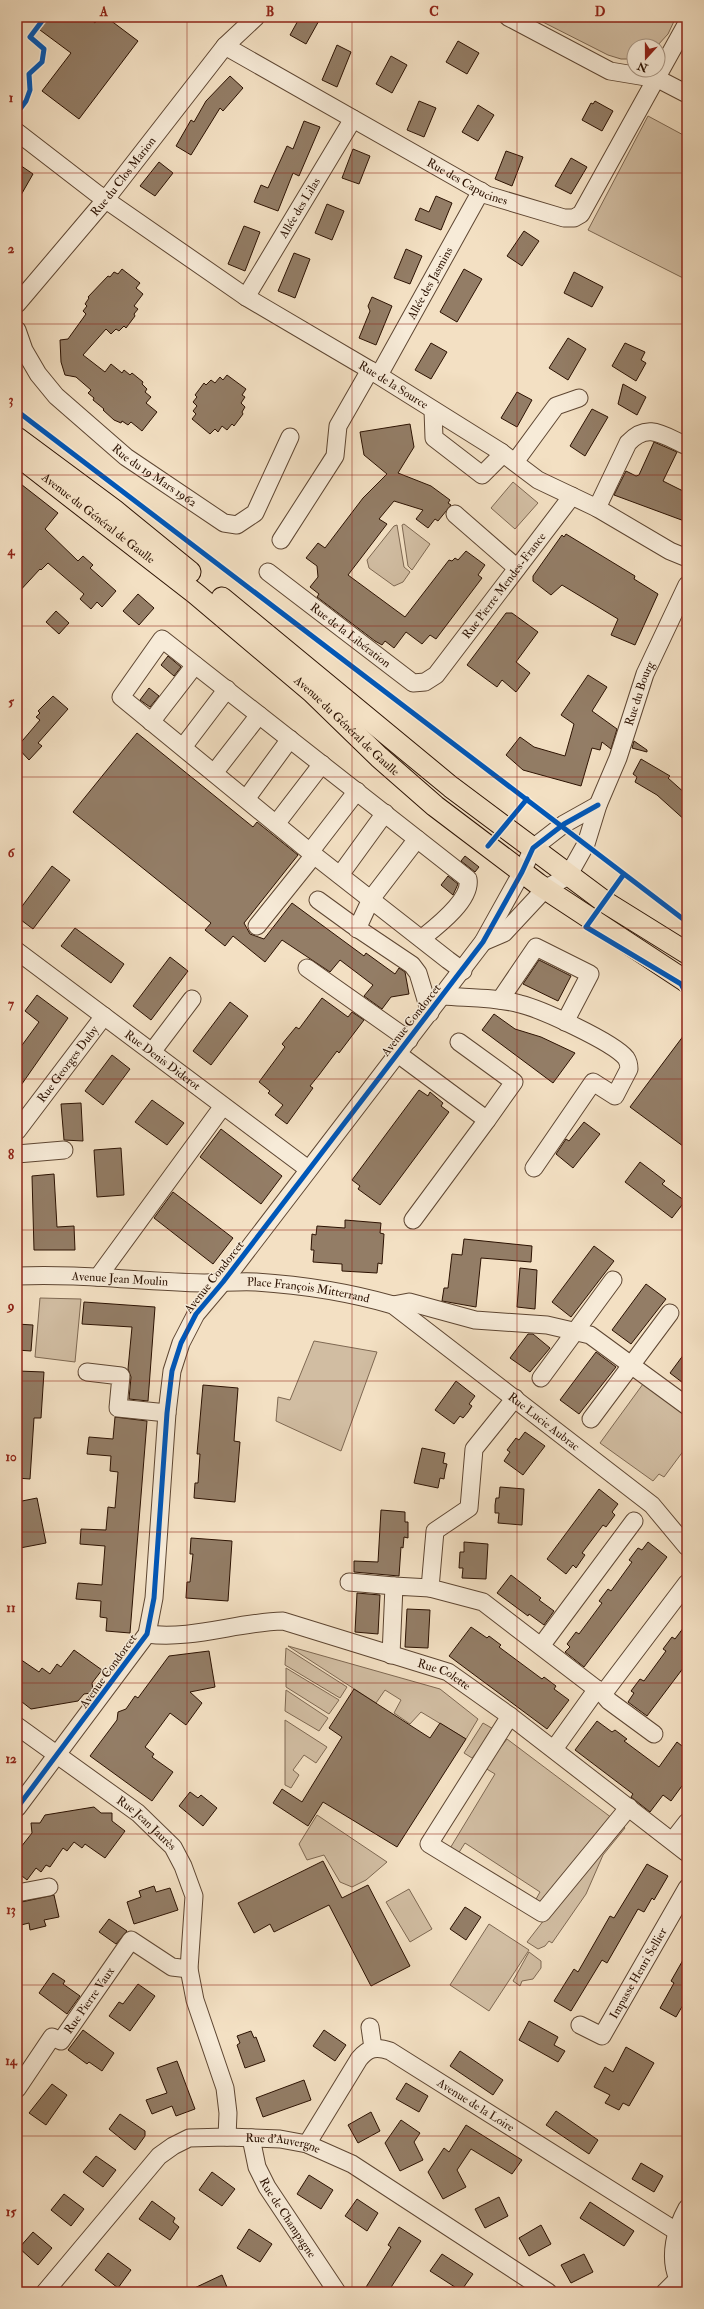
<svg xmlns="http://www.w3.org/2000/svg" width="704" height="2309" font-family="'IM FELL Double Pica',serif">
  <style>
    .green { fill: #d1bda2; stroke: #7e6852 }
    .building { fill: #937d66; stroke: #2c1202 }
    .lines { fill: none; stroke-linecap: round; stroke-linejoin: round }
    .minor-casing { stroke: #5e4632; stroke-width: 19 }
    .major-casing { stroke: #2c1202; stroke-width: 23 }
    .minor { stroke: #f7ebd8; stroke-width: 17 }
    .major { stroke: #f3e0c3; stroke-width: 21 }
    .cycleway-casing { stroke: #f7ebd8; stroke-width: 8 }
    .cycleway { stroke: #0057b8; stroke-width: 5 }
    .grid { fill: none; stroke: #8f2418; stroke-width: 1; stroke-opacity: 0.55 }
    .labels { text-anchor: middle; stroke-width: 3; stroke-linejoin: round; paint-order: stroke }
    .street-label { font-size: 12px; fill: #2c1202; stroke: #f7ebd8 }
    .neatline { fill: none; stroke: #8f2418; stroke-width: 1.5 }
    .grid-label { font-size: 13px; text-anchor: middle; font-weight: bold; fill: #8f2418 }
  </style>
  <rect width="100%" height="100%" fill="#f3e0c3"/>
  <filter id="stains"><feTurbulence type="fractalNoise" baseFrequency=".005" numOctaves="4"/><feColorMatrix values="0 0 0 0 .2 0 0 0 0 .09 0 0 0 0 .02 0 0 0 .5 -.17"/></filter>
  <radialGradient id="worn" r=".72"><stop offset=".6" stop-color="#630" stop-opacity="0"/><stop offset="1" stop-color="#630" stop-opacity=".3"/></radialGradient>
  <!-- green -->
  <path class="green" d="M533,17h143l-8,17 -11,12h-23v13h-13l-13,-4z
    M648,116l39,21v143l-99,-50z
    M513,482l25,21 -23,26 -24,-21z
    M404,524l26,20 -18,26 -4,-4 -6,-41z
    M397,525l7,42 6,5 -7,10 -9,4 -25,-18 -2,-8 27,-34z
    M40,1298l41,1 -6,63 -40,-5z
    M314,1341l63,11 -36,99 -65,-30 2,-24 12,3z
    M643,1384l44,33v29l-23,31 -5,-3 -6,7 -53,-38z
    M288,1646l152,43 38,30 -12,20 -45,-27 -11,12 -16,-11 7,-13 -16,-10 -9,13z
    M286,1648l61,39 -7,11 -55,-33z
    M286,1668l53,32 -10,14 -43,-27z
    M286,1690l42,28 -9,13 -34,-20z
    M285,1720l42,27 -11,16 -12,-8 -11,15 6,5 -8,13 -6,-3z
    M483,1723l12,7 -23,28 -8,-5z
    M507,1739l105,79 -70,87 -7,-4 5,-9 -75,-49 -7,11 -9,-4 46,-76 -10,-6z
    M317,1815l70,47 -21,18 -14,7 -12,-5 -16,-27 -17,5 -8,-16z
    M620,1822l5,6 -22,27 -17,39 -34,49 -3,-2 -4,5 -7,3 -11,-7z
    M409,1889l23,40 -22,13 -24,-40z
    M489,1924l40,26 -40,61 -39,-26z
    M529,1952l12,9v7l-8,11 -11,2 -2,5 -7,-5z"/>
  <!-- building -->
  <path class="building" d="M49,17h39l7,6 4,-6h7l32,24 -59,78 -37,-28 29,-38 -31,-23z
    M300,17h21l-15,27 -16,-9z
    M458,41l21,12 -12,21 -21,-12z
    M337,45l14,7 -14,35 -15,-7z
    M391,56l16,9 -15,28 -16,-9z
    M230,76l13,12 -20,23 -3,-3 -29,47 -15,-9 15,-26 3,2 12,-21z
    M419,101l17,7 -12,29 -17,-7z
    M595,101l18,10 -11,20 -20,-11 9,-17 2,1z
    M478,105l16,10 -16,26 -16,-9z
    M304,121l16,6 -21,49 -6,-3 -15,38 -24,-9 7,-17 7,3 19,-42 6,3z
    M353,149l17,7 -11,28 -17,-6z
    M506,151l17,6 -11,29 -17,-7z
    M571,158l16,9 -16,27 -16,-8z
    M159,162l14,11 -18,23 -15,-10z
    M17,163l16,11 -16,28z
    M436,196l16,7 -11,27 -26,-10 5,-12 9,4z
    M327,204l17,7 -12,29 -17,-7z
    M244,226l16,6 -15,39 -17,-7z
    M524,231l15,10 -17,25 -15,-10z
    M406,249l16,7 -12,28 -16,-6z
    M294,253l16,6 -15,39 -17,-7z
    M122,269l18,14 -4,5 7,6 -9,12 4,3 -4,5 1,2 -9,12 -2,-2 -5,5 -3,-2 -5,5 -5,-5 -23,26 22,17 6,-8 11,9 2,-3 6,5 2,-2 11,9 -1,2 5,5 -2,3 6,5 -5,6 11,9 -15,19 -11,-9 -3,3 -6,-4 -1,2 -7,-3 -11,-10 1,-1 -11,-9 1,-2 -6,-5 3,-3 -15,-13 -11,-2 -4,-13 -1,-22 8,-1 18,-25 -3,-3 4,-5 -2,-2 4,-6 -1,-1 20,-21 2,1 4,-5 4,2z
    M464,269l18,10 -25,43 -17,-10z
    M574,272l29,15 -11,20 -28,-14z
    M372,297l20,9 -16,39 -17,-7 11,-27 -2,-5z
    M568,338l18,11 -18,31 -19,-12z
    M431,343l16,9 -16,27 -16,-9z
    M625,343l20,9 -4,8 5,3 -10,18 -24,-15z
    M227,375l19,14 -4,6 3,2 -4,6 4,4 -3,5 1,2 -9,12 -2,-2 -5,6 -5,-4 -4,6 -3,-3 -5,5 -18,-15 4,-5 -3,-3 4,-5 -4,-4 4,-5 -2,-2 9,-12 2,2 5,-5 4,3 5,-6 3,3z
    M623,384l23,13 -9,18 -19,-11z
    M517,392l15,8 -15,27 -16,-9z
    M592,409l16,8 -23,39 -15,-10z
    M410,424l4,23 -16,26 33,13 19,14 -2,3 3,2 -13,16 -3,-2 -7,9 -12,-9 7,-9 -29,-9 -15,18 8,5 -39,51 57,42 44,-57 3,1 3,-3 3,2 8,-9 19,14 -7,10 4,3 -46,61 -6,-4 -8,9 -16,-12 -12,16 -9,-7 -3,4 -7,-4 -58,-44 2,-3 -9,-7 8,-10 -1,-11 -11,-8 12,-15 7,5 38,-50 24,-24 -23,-19 -4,-23z
    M654,442l23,10 -14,29 24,12v29l-73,-27 12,-24 10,5 3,-1z
    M17,481l41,32 -13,16 33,32 5,-5 10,9 -3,3 26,23 -14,16 -5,-5 -6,7 -11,-10 4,-5 -36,-31 -7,7 -1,-1 -23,25z
    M566,534l69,42 -1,3 24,15 -23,51 -24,-10 7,-16 -56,-34 -11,10 -18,-14v-5l29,-41 2,2z
    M138,594l16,14 -15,17 -16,-14z
    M56,611l13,12 -10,11 -13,-12z
    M506,613h6l26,19 -22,30 14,11 -14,19 -14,-12 -5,7 -30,-22z
    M168,656l13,11 -7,9 -13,-11z
    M588,675l19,12 -15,24 25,18 -6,20 -9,-7 -2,8 -8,-2 -11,38 -58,-16 -17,-15 14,-18 14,10 31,9 9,-32 -13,-9z
    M149,688l10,8 -9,11 -10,-7z
    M53,696l15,13 -30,34 4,3 -13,14 -12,-13 23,-27 -4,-3 4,-4 -2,-2z
    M137,733l116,94 4,-5 41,33 -54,68 6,11 14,5 28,-36 72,53 2,-3 29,21 4,-6 6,4 4,22 -18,3 -9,12 -18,-13 9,-11 -33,-25 -10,12 -48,-32 -17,22 -32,-26 -8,10 -20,-16 6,-7 -138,-111z
    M634,741l13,9v2l-15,-4z
    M641,759l29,17 -2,2 19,17v27l-30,-27 -22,-13 2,-5 -4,-3z
    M465,856l14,11 -4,5 -14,-11z
    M52,866l18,14 -37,49 -16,-12v-4z
    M448,876l10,8 -5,11 -12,-10z
    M75,928l49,36 -13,19 -50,-37z
    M170,957l18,14 -37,49 -18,-14z
    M539,960l32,16 -13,25 -35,-17z
    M37,995l31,23 -51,73v-39l22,-30 -14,-11z
    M322,998l26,19 4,-5 12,8 -25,33 -2,-2 -18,24 -9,11 3,2 -26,36 -12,-9 8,-10 -15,-12 2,-2 -11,-9 26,-35 -3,-3 14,-17 3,2z
    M230,1002l18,14 -37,49 -18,-14z
    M494,1014l21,15 26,8 34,16 -22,30 -71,-53z
    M687,1031v118l-57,-42z
    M112,1055l18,14 -27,36 -18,-14z
    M419,1090l9,6 2,-4 13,11 -2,3 8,6 -69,93 -22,-16 2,-3 -8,-6z
    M152,1100l32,23 -17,22 -32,-23z
    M81,1103l2,38 -19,-1 -3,-36z
    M584,1122l16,12 -27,34 -17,-14 10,-15 3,2z
    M221,1129l61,47 -21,28 -61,-47z
    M121,1148l3,47 -27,2 -3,-47z
    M640,1162l25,19 -3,3 23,17 -13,17 -47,-36z
    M54,1174l3,53 17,-1 1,24h-41l-2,-74z
    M173,1192l60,46 -20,26 -59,-46z
    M345,1220l36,3 -1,10 4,1 -2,30 -4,-1 -1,10 -35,-2v-7l-29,-2 1,-12h-3l1,-16 4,1 1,-9 28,2z
    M464,1239l68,7 -1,16 -50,-4 -5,49 -34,-6 2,-13h4l4,-34 10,1z
    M594,1246l20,15 -43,56 -19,-15z
    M520,1268l17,2 -2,39 -18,-2z
    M646,1284l20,15 -35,45 -19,-14z
    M84,1302l71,5 -7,94 -19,-2 2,-22 -3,-8 4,-42 -50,-3z
    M17,1324l16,1 -2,26 -14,-1z
    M528,1334h5l17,14 -20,24 -20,-14z
    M687,1350v36l-17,-13z
    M596,1352l20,15 -37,47 -19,-14z
    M18,1371l26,1 -3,46h-7l-4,61 -13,-1z
    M456,1381l19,15 -6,8 3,2 -4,6 -5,6 -3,-2 -6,8 -19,-14z
    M203,1385l35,3 -4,53 6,1 -5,60 -41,-4 1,-15h3l2,-29h-3z
    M115,1417l32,4 -17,212 -24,-2 1,-13 -7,-1 1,-16 -25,-2 2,-16 24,2 3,-39 -25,-2 1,-15 25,1 2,-23 7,1 3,-36 -8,-1 1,-15 -24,-2 2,-17 24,2z
    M525,1432l20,14 -22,29 -19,-14 6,-9 -3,-2 9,-12 3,2z
    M422,1448l23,5 -2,10 4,1 -2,8 -1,7 -4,-1 -2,10 -24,-5z
    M500,1487l24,2 -2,36 -24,-2 1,-10h-4v-8l1,-7h3z
    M599,1489l19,15 -6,8 3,3 -9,12 -3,-2 -21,28 3,2 -9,13 -3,-3 -7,9 -19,-15z
    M37,1498l9,45 -26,5 -3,-46z
    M381,1510l24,2v10h3v16l-4,-1 -1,11 -2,-1 -2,29 -45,-4v-11l24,1z
    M191,1538l41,3 -4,60 -42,-3 1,-16h3l3,-28h-3z
    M464,1542l24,2 -2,35 -24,-1 1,-10h-4l1,-16h4z
    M648,1542l19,15 -83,110 -19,-15 5,-5 -3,-3 9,-12 3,2 23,-31 -3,-2 9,-12 3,2 21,-29 -3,-2 9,-12 4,2z
    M511,1575l30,23 -2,2 15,11 -10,14 -15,-11 -1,2 -31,-23z
    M357,1593l23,2 -2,39 -23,-2z
    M407,1609l23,1 -2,38 -23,-1z
    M687,1623v40l-40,53 -19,-14 6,-9 -3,-2 9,-12 4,2 22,-30 -3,-2 9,-12 3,2z
    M471,1627l16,11 2,-2 12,9 -2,2 43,32 2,-2 12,9 -2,3 15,11 -22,29 -98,-73z
    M74,1650l28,20 -10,13 1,7 -2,3 -7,1 -6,7 -47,8 -9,-7 -5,1v-46l22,15 3,-4 8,6 7,-10 4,3z
    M209,1651l6,36 -25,5 12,11 -16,22 -16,-12 -25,34 9,7 -2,3 21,15 -21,29 -62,-45 27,-36 1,-8 8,-3 9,-13 3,2 31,-42z
    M354,1689l76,49 10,-15 26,16 -69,108 -74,-45 -15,24 -35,-23 9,-14 20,13 40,-65 -13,-9z
    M597,1721l15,11 3,-2 12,9 -3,2 35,26 18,-25 10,8v29l-16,22 -8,-6 -13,17 -19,-15 2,-3 -58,-44z
    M190,1792l8,6 3,-3 16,13 -14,18 -24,-20z
    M94,1807l7,6h11v8l13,10 -20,27 -20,-14 -3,4 -8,-6 -7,9 -4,-3 -13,19 -4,-2 -5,7 -5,-4 -9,12 -10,-8v-20l15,-19 -1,-10h9l5,-8z
    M323,1861l19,37 26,-13 42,81 -39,20 -42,-81 -55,27 -4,-8 -16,9 -16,-30z
    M647,1864l21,12 -14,24 -2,-2 -8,14 -6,-3 -31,54 -5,-3 -31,51 -17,-10 20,-32 4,3 32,-56 4,2z
    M154,1886l2,6 14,-4 8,22 -44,14 -7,-22 14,-5 -2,-6z
    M54,1895l5,22 -15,3 2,6 -16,4 -1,-7 -12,3v-23z
    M465,1907l16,10 -15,23 -16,-11z
    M109,1919l18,12 -11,13 -17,-12z
    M687,1953v45l-11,19 -16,-9 14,-25 -3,-2z
    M53,1973l12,8 -2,3 17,12 -13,18 -28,-21z
    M138,1984l17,12 -25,35 -21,-15 10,-14 4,2z
    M529,2021l29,16 -4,8 11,6 -7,11 -39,-22z
    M83,2030l31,23 -12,18 -13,-9 -2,2 -19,-14z
    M324,2030l22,15 -11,16 -22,-15z
    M251,2031l3,7 2,-1 9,24 -20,7 -8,-23 3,-2 -3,-7z
    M626,2047l28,16 -25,43 -6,-3 -4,7 -14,-7 5,-8 -16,-8 11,-20 8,5z
    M460,2051l43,29 -10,15 -43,-29z
    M177,2061l18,48 -19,7 -4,-10 -20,8 -6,-14 21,-7 -10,-25z
    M304,2080l7,20 -48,17 -7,-19z
    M406,2083l22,13 -9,16 -23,-13z
    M52,2084l15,11 -21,30 -17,-12z
    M556,2111l42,29 -9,14 -43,-29z
    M371,2112l9,19 -22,12 -10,-18z
    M120,2114l25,17v5l-10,14 -26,-21z
    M401,2120l19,13 -6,9 9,18 -23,11 -15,-28z
    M466,2125l56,35 -10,14 -41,-25 -14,21 9,17 -23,12 -15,-27 16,-24 5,4z
    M96,2156l20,14 -13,17 -20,-15z
    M641,2163l22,13 -9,16 -22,-13z
    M212,2172l23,17 -13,17 -23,-16z
    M309,2175l24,15 -12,19 -24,-15z
    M64,2194l20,15 -13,17 -20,-16z
    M499,2197l9,19 -23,12 -10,-19z
    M357,2199l21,14 -11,18 -22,-15z
    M152,2201l23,17 -2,4 6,5 -9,13 -31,-21z
    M590,2202l44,29 -10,15 -44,-28z
    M541,2225l10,19 -22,12 -10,-18z
    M399,2227l22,14 -33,51h-25l28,-45 -3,-2z
    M249,2229l23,15 -12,18 -23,-14z
    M33,2232l19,16 -14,17 -19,-17z
    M108,2253l23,17 -13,18 -23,-18z
    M442,2254l31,20 -12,17 -31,-20z
    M584,2254l9,18 -22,11 -10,-18z
    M222,2275l7,17h-43z"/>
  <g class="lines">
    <!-- minor casing -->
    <g class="minor-casing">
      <g id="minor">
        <path d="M508,17l102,54 48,8 29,15"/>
        <path id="s1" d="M225,46l262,149 77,23h10l7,-4 106,-191"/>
        <path id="s2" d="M17,132l79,61 150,104 124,73 131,82 37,28 59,28 73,43 17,7"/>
        <path id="s3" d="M246,297l107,-178"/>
        <path id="s4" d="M17,304l89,-105 119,-153 31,-29"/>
        <path id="s5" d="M17,330l7,20 14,24 18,22 70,61 98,66 13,2 18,-12 35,-76"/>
        <path id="s6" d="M379,375l102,-184"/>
        <path d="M433,410l1,28 48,37 17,-17 2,-6"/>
        <path d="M515,462l41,-56 23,-8"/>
        <path d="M597,508l31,-65c20,-22 36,-7 59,3"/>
        <path d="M455,514l62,54"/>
        <path d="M281,540l54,-84 3,-30 32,-56"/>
        <path id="s7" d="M268,572l145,111 12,-1 11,-7 136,-179"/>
        <path d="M151,722l44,-57"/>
        <path d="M183,747l44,-58"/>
        <path d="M214,773l45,-58"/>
        <path d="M246,799l44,-60"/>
        <path d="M276,824l46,-60"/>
        <path d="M310,852l47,-61"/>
        <path d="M340,875l45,-62"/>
        <path d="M318,900l33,24 61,41 6,8 12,40"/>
        <path d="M257,926l57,-71"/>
        <path d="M357,929l14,-30 46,-60"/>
        <path d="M421,939c15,-12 51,-39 47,-60l-306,-240 -41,58 189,155 138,108 15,11"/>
        <path id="s8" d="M483,942l21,-9 41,-44 23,-13 18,-32 12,-39 20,-47 27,-84 42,-89"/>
        <path id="s9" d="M17,951l291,218"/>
        <path d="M307,968l102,72"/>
        <path d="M443,996c26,2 52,1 77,8 21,5 93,38 106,54 2,3 3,7 3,11l-14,27 -22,-14 -59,86"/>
        <path d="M500,1000l36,-53 54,27 -25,48"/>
        <path d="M152,1052l40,-53"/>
        <path d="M398,1054l89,66 27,-38 -55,-40"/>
        <path id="s10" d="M17,1131l87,-115"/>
        <path d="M17,1154l47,-4"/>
        <path d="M413,1220l74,-100"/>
        <path id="s11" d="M17,1276c63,-3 125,6 187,7 17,0 35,-2 52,-1 46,3 92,10 137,23l259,200 35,42"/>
        <path d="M98,1277l125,-171"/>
        <path d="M393,1305l16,-3 66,18 72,5 43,10 97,71"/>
        <path d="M87,1372l34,4 -3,32 49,5"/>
        <path d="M541,1378l72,-98"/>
        <path d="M515,1398l-41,51 -5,59 -34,23 -5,57 53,14 120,92 84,-111"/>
        <path d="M591,1419l79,-106"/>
        <path d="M349,1582l45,4"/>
        <path id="s12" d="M147,1634c45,6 91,-12 136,-13l165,51 62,44 177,137"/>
        <path d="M541,1646l93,-125"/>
        <path d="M391,1655l3,-69 36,2"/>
        <path d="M603,1694l6,7 45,33"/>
        <path d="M510,1716l-81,128 113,69 87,-106"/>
        <path id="s13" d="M17,1726l121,87 35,34 10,19 11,30 -5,73 6,31 30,88 3,25 -1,24"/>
        <path d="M554,1749l43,-60"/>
        <path d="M17,1808l130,-174 7,-36 13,-185 5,-42 9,-28 15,-29 27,-32 260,-340 39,-70 11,-24 31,-24 34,-19"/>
        <path d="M673,1840l14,-18"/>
        <path d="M17,1893l32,-6"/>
        <path id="s14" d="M580,2025l22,11 85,-148"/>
        <path d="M370,2027l3,21"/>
        <path id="s15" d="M17,2089l35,-52 9,4 70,-101 41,27 17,2"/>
        <path id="s16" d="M251,2138l6,29 10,20 70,105"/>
        <path id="s17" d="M307,2144l52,-85c9,-11 17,-13 31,-8l286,180"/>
        <path d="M687,2208c-11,20 -19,48 -9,71 2,4 6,9 9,13"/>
        <path id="s18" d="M45,2292l114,-136 14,-10 16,-8 38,-1 53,2 27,5 45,20 196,128"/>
        <path d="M665,2292l13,-13"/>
      </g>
    </g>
    <!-- major casing -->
    <g class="major-casing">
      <g id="major">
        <path d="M17,438l97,72 76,62"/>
        <path id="s19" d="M17,455l179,139 116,98 67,65 56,49 103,78 149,98"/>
        <path d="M222,598l229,189 154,115 82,51"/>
      </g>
    </g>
    <!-- minor -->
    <use href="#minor" class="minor"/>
    <!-- major -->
    <use href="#major" class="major"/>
    <!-- cycleway casing -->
    <g class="cycleway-casing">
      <path id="cycleway" d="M17,113l9,-12 4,-11 -1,-16 13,-12 2,-13 -14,-12 15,-20
        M17,411l670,511
        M488,846l39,-47
        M624,874l-38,53 95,57 6,11
        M17,1808l130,-174 7,-36 13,-185 5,-42 9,-28 15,-29 27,-32 260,-340 39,-70 11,-24 31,-24 34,-19"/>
    </g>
    <!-- cycleway -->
    <use href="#cycleway" class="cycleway"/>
  </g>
  <!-- grid -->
  <path class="grid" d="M187,17v2275M352,17v2275M517,17v2275M17,173h670M17,324h670M17,475h670M17,626h670M17,777h670M17,928h670M17,1079h670M17,1230h670M17,1381h670M17,1532h670M17,1683h670M17,1834h670M17,1985h670M17,2136h670"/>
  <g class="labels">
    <!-- street labels -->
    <g class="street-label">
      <text dy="4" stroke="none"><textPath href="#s4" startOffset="166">Rue du Clos Marion</textPath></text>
      <text dy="4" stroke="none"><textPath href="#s1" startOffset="278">Rue des Capucines</textPath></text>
      <text dy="4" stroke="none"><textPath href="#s3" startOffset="104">Allée des Lilas</textPath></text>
      <text dy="4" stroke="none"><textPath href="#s6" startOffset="105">Allée des Jasmins</textPath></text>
      <text dy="4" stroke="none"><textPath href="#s2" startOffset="454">Rue de la Source</textPath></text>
      <text dy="4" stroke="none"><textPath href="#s5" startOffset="204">Rue du 19 Mars 1962</textPath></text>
      <text dy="4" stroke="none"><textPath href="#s19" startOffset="103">Avenue du Général de Gaulle</textPath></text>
      <text dy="4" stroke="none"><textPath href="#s7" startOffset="320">Rue Pierre Mendes-France</textPath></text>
      <text dy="4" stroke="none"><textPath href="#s7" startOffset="104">Rue de la Libération</textPath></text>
      <text dy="4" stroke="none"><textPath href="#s8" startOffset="306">Rue du Bourg</textPath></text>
      <text dy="4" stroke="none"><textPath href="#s19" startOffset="427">Avenue du Général de Gaulle</textPath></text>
      <text transform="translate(411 1020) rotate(-52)" y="4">Avenue Condorcet</text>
      <text dy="4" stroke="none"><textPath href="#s9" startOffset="182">Rue Denis Diderot</textPath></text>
      <text dy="4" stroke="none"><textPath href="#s10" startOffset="84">Rue Georges Duby</textPath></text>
      <text transform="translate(214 1277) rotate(-52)" y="4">Avenue Condorcet</text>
      <text dy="4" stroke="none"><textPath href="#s11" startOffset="103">Avenue Jean Moulin</textPath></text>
      <text dy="4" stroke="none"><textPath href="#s11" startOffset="292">Place François Mitterrand</textPath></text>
      <text dy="4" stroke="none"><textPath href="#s11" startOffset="569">Rue Lucie Aubrac</textPath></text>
      <text transform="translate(108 1671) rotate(-54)" y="4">Avenue Condorcet</text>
      <text dy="4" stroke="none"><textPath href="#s12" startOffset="307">Rue Colette</textPath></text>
      <text dy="4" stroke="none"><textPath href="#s13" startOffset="162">Rue Jean Jaurès</textPath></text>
      <text dy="4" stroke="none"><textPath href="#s14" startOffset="97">Impasse Henri Sellier</textPath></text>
      <text dy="4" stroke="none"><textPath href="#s15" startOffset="122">Rue Pierre Vaux</textPath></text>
      <text dy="4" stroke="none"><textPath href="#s17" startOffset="236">Avenue de la Loire</textPath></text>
      <text dy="4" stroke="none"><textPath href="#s18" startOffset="307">Rue d'Auvergne</textPath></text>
      <text dy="4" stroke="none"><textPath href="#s16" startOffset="89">Rue de Champagne</textPath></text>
    </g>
  </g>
  <!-- margin -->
  <rect width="704" height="2309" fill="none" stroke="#f3e0c3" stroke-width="44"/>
  <!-- north arrow -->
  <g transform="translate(646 58) rotate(201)"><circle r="19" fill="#f7ebd8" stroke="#a69482"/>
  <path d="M0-3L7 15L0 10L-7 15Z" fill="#8f2418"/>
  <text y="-6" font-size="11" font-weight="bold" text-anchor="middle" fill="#2c1202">N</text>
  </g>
  <rect x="22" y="22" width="660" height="2265" class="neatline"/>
  <g class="grid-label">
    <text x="104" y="16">A</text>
    <text x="270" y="16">B</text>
    <text x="434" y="16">C</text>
    <text x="600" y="16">D</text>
    <text x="11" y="102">1</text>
    <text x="11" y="253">2</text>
    <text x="11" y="404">3</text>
    <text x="11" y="555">4</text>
    <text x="11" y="706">5</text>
    <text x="11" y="857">6</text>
    <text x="11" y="1008">7</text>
    <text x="11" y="1159">8</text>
    <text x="11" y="1310">9</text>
    <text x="11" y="1461">10</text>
    <text x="11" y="1612">11</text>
    <text x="11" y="1763">12</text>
    <text x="11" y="1914">13</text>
    <text x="11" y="2065">14</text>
    <text x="11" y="2216">15</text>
  </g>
  <rect width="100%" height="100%" filter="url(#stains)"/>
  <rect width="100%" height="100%" fill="url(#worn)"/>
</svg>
